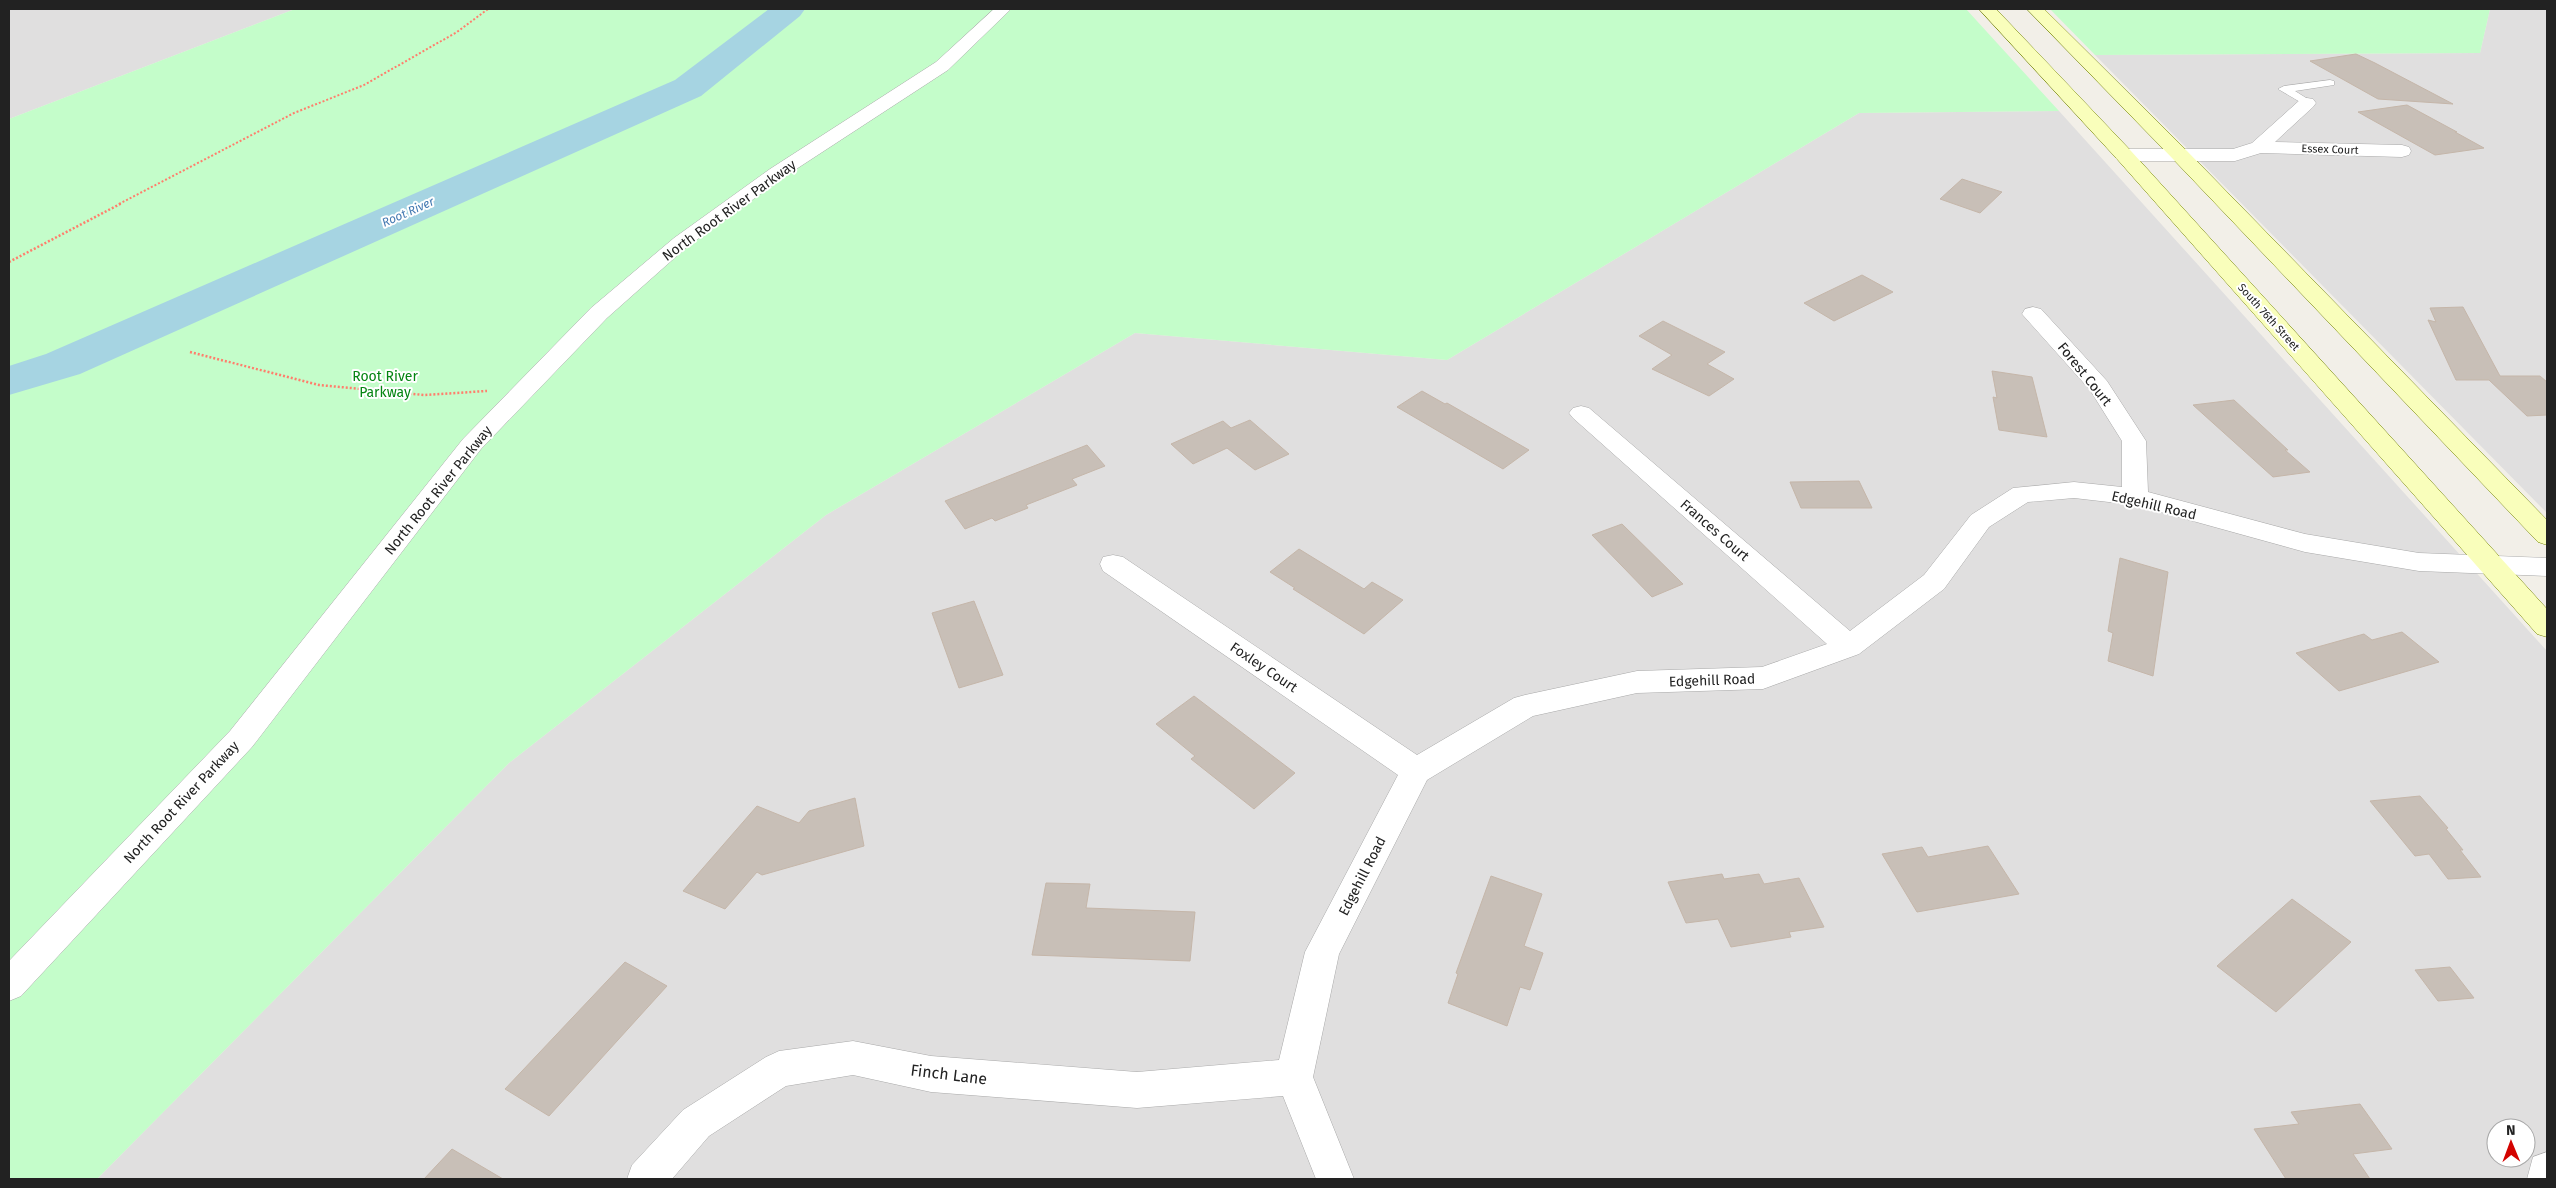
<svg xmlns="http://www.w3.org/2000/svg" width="2556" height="1188" font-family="'Fira Sans',sans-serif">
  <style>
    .residential { fill: #e0dfdf; fill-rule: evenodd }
    .park { fill: #c4fdca }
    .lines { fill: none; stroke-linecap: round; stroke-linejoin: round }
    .river { fill: #a6d4e2; fill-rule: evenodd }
    .building { fill: #c8bfb7; stroke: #c5b6a9 }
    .lane-casing { stroke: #a9a9a9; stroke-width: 1 }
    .street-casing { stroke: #a9a9a9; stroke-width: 1 }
    .secondary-casing { stroke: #718100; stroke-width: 1 }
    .path-far1 { stroke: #ff7e6c; stroke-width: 2; stroke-dasharray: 2 2; stroke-linecap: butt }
    .path { stroke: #ff7e6c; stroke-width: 2.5; stroke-dasharray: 2 2; stroke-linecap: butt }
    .lane { fill: #fff; fill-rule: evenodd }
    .street { fill: #fff; fill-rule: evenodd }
    .secondary { fill: #f9febb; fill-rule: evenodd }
    .labels { text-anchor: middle; stroke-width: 4; stroke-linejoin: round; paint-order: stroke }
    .far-street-label { font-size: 11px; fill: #222; stroke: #fff }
    .far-water-label { font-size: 12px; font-style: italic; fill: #4379b1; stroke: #fff }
    .street-label { font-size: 14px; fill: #222; stroke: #fff }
    .park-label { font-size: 14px; fill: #058512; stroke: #fff }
    .near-street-label { font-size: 16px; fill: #222; stroke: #fff }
  </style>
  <rect width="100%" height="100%" fill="#f2efe8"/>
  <!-- residential -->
  <path class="residential" d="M9,9h286l-286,110z
    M2490,9h57v504l-452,-458 385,-2z
    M2059,111l488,540v528h-2450l412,-416 317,-248 309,-182 312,27 412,-247zM2496,1128h30v30h-30z"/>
  <!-- park -->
  <path class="park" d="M295,9h1671l93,102 -200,2 -412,247 -312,-27 -309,182 -317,248 -412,416h-88v-1060z
    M2050,9h440l-10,44 -385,2z"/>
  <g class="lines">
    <!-- river -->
    <path class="river" d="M769,9h36l-5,7 -99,80 -621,278 -71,21v-29l37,-12 629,-274z"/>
  </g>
  <!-- building -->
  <path class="building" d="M2356,54l19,9 78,41 -75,-5 -68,-38z
    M2407,105l50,27h-2l29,16 -49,7 -77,-43z
    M1962,179l40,13 -22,21 -40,-14z
    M1862,275l31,17 -59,29 -30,-18z
    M2463,307l37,69h40l7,6v33l-20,1 -38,-36h-33l-28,-60 8,2 -6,-14z
    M1663,321l62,31 -18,12 27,15 -25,17 -57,-27 20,-14 -33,-19z
    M1992,371l40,6 15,60 -48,-7 -6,-33 4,1z
    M1422,391l23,13 2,-1 82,47 -26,19 -106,-62z
    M2234,400l54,50h-3l25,22 -37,5 -80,-72z
    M1250,420l39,34 -34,16 -28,-22 -34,16 -22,-20 52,-23 8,7z
    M1087,445l18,21 -33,13 5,6 -51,20 2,3 -33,13 -3,-3 -27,11 -20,-28z
    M1859,481l13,27h-71l-11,-26z
    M1622,524l61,60 -31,13 -60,-62z
    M1299,549l65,40 8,-7 31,18 -39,34 -71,-45 2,-1 -25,-16z
    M2120,558l48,14 -15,104 -45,-15 5,-28 -5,-2z
    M974,601l29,74 -44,13 -27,-75z
    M2402,632l37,30 -100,29 -43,-38 68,-19 8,6z
    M1194,696l101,77 -41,36 -63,-50 4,-3 -39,-32z
    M2420,796l28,32 -2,1 17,21h-3l21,27 -33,2 -19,-25 -14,2 -45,-55z
    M855,798l9,48 -102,29 -5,-3 -32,37 -42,-18 74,-85 42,17 10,-12z
    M1988,846l31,48 -102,18 -35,-58 40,-7 6,10z
    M1722,874l2,5 35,-5 5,10 35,-6 25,49 -35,5 2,5 -60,10 -13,-28 -32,4 -18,-41z
    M1491,876l51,18 -18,52 19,7 -13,37 -10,-3 -13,39 -59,-23 10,-29 -2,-1z
    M1046,883l44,1 -4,24 109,4 -5,49 -158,-6z
    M2292,899l59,43 -75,70 -59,-46z
    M625,962l42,24 -118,130 -44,-27z
    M2450,967l24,31 -36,3 -23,-31z
    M2360,1104l32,45 -39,5 17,25h-84l-32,-50 45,-5 -8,-12z
    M452,1149l51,30h-79z"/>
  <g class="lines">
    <!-- lane casing -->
    <g class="lane-casing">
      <path id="lane" d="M2330,80l4,1v4l-39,6 16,10 2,2 -6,3 -29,-17 6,-3z"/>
    </g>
    <!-- street casing -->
    <g class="street-casing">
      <path id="street" d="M994,9h17l-63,61 -164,107 -96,69 -81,72 -126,131 -229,298 -231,249 -12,5v-40l221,-230 233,-292 128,-131 83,-70 96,-69 166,-107z
        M2307,98l6,1 3,4 -3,4 -38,35 127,3 7,2 2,4 -2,4 -7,2 -141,-4 -26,8h-111l-7,-2 -2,-4 2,-4 7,-2h109l19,-6 49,-44z
        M2033,307l8,2 66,72 39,60 2,51 157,42 114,19 128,5v18l-128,-5 -114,-19 -170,-47 -61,-7 -46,4 -39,25 -45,62 -85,65 -96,35 -126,4 -104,23 -106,64 -88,174 -26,123 41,102h-38l-33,-83 -146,12 -206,-16 -78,-17 -67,11 -77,50 -37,43h-45l5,-14 51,-55 83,-53 13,-6 74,-10 78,15 206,16 142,-12 26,-108 93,-177 -295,-204 -3,-7 3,-7 10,-2 10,2 294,198 97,-57 11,-3 112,-24 125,-4 65,-23 -254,-226 -4,-5 4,-5 8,-2 8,2 261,223 74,-56 47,-60 42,-27 61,-6 48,5v-46l-32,-51 -68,-76 3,-5z
        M2547,1152v27h-20l6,-22z"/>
    </g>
    <!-- secondary casing -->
    <g class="secondary-casing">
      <path id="secondary" d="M1979,9h17l135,142 416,458v28l-10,-3 -420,-475z
        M2027,9h17l143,142 360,369v25l-9,-3 -365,-383z"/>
    </g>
    <!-- path-far1 -->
    <path class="path-far1" d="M119,204l175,-91 70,-28 93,-53 31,-23"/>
    <!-- path -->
    <path class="path" d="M9,262l113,-59
      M190,352l129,33 105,10 63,-4"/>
    <!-- lane -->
    <use href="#lane" class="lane"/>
    <!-- street -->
    <use href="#street" class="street"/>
    <!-- secondary -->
    <use href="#secondary" class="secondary"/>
  </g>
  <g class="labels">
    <!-- far-street labels -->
    <g class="far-street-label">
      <text transform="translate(2330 149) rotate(2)" y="4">Essex Court</text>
      <text transform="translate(2269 317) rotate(48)" y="4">South 76th Street</text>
    </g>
    <!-- far-water labels -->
    <g class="far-water-label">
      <text transform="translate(408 212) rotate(-24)" y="4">Root River</text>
    </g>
    <!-- street labels -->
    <g class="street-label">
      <text transform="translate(729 210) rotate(-36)" y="5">North Root River Parkway</text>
      <text transform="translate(2085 374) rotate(51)" y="5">Forest Court</text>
      <text transform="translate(438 490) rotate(-51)" y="5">North Root River Parkway</text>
      <text transform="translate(2154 505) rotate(13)" y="5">Edgehill Road</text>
      <text transform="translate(1715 530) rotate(41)" y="5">Frances Court</text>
      <text transform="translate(1264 667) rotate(34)" y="5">Foxley Court</text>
      <text transform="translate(1712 680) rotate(-2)" y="5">Edgehill Road</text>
      <text transform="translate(181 802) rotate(-47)" y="5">North Root River Parkway</text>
      <text transform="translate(1362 876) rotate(-63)" y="5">Edgehill Road</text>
    </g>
    <!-- park labels -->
    <g class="park-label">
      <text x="385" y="381">Root River<tspan x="385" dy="16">Parkway</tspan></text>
    </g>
    <!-- near-street labels -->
    <g class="near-street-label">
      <text transform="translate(949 1074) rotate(7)" y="6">Finch Lane</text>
    </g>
  </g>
  <!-- border -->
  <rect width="2556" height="1188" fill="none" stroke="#222222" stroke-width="20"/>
  <!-- north arrow -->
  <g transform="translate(2511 1143) rotate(359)"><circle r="24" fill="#ffffff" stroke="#a7a7a7"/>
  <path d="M0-4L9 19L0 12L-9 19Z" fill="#d30300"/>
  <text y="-8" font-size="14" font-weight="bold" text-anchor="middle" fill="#222222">N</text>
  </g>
</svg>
